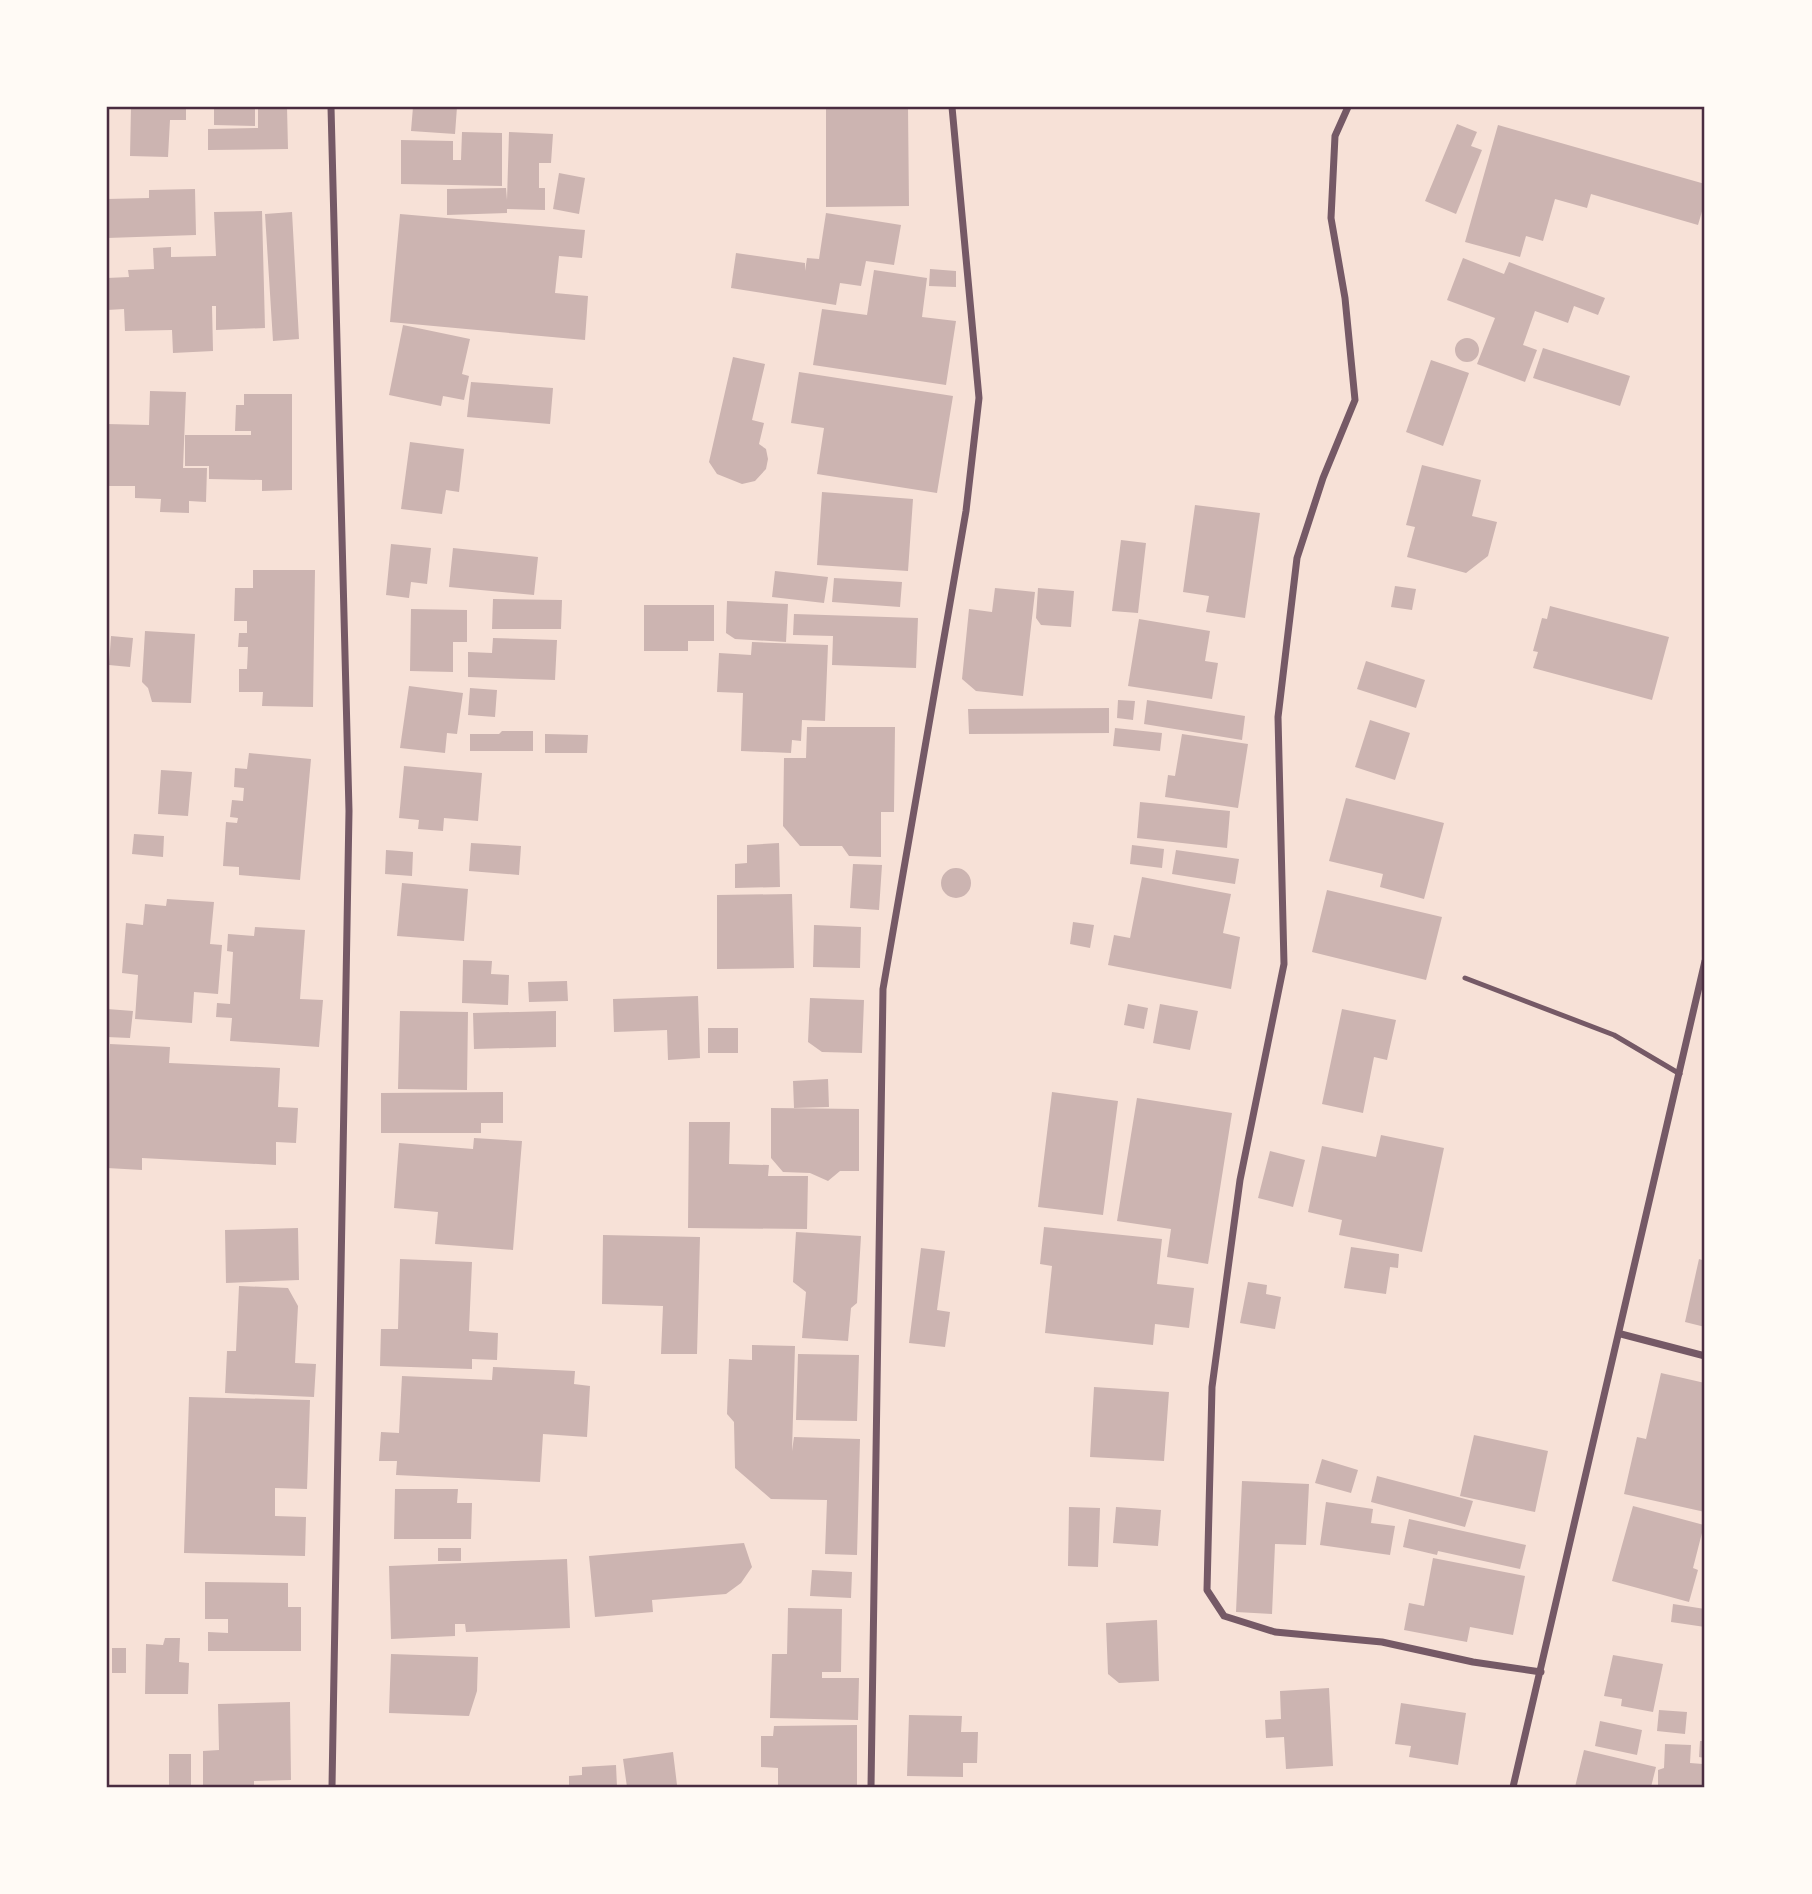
<svg xmlns="http://www.w3.org/2000/svg" width="1812" height="1894" font-family="Lato,sans-serif">
  <style>
    .building { fill: #ccb4b1 }
    .lines { fill: none; stroke-linecap: round; stroke-linejoin: round }
    .service { stroke: #755966; stroke-width: 5 }
    .minor { stroke: #755966; stroke-width: 7 }
    .neatline { fill: none; stroke: #4a2c40; stroke-width: 2.5 }
  </style>
  <rect width="100%" height="100%" fill="#f7e1d7"/>
  <!-- building -->
  <path class="building" d="M131,107h55v13h-16l-2,37 -38,-1z
    M214,107h41v19l-41,-1z
    M258,107h29l1,42 -80,1v-21l50,-1z
    M413,107h44l-2,27 -44,-3z
    M826,107h82l1,99 -83,1z
    M1457,124l20,8 -6,14 11,4 -26,64 -31,-13z
    M1498,125l207,59v17l-7,24 -107,-31 -4,14 -32,-9 -12,42 -17,-5 -6,21 -55,-15z
    M462,132l40,1v53l-101,-2v-44l52,1v19h8z
    M509,132l44,2 -2,29h-12v25h6v22l-38,-1v4l-60,2v-26l59,-1 1,12z
    M559,173l26,5 -6,36 -26,-5z
    M195,189l1,46 -89,3v-39l42,-1v-8z
    M262,211l3,117 -49,2v-24h-4l1,45 -40,2 -1,-23 -47,1 -1,-22 -17,1v-32l22,-1 -1,-7 26,-1 -1,-21 18,-1v10l45,-1 -2,-44z
    M292,212l7,127 -26,2 -8,-127z
    M826,213l75,12 -7,40 -28,-4 -5,25 -21,-3 -4,22 -105,-17 5,-35 69,10v8l2,-13 12,1z
    M400,214l185,16 -3,28 -23,-2 -4,37 33,3 -3,44 -195,-18z
    M1463,258l41,16 5,-12 96,36 -7,17 -24,-9 -6,17 -33,-12 -12,34 14,5 -12,32 -48,-18 18,-46 -48,-18z
    M930,269l26,2v16l-27,-1z
    M874,270l53,8 -5,39 34,4 -10,64 -133,-20 9,-56 45,6z
    M403,325l67,14 -8,35 7,2 -5,24 -21,-4 -2,10 -52,-11z
    M1455 350a12 12 0 1 1 24 0a12 12 0 1 1-24 0Z
    M1543,348l87,28 -10,30 -87,-28z
    M733,357l32,7 -13,56 12,3 -5,21 7,5 2,10 -2,10 -11,12 -13,3 -25,-10 -8,-12z
    M1431,360l38,13 -26,73 -37,-14z
    M799,372l154,24 -16,97 -120,-19 7,-46 -33,-5z
    M471,382l82,6 -3,36 -83,-7z
    M150,391l36,1 -3,76h24l-1,34 -17,-1v12l-29,-1 1,-13 -26,-1v-12h-28v-62l42,1z
    M244,394h48v96l-30,1v-11l-53,-1v-13h-24v-31h66v-4h-16l1,-26h8z
    M410,442l54,7 -5,43 -13,-2 -4,24 -41,-5z
    M1422,465l59,15 -9,36 25,6 -9,34 -22,17 -59,-16 8,-30 -9,-2z
    M822,492l91,7 -5,72 -91,-6z
    M1195,505l65,8 -15,105 -39,-6 3,-16 -26,-4z
    M1121,540l25,3 -8,70 -26,-2z
    M391,544l40,4 -4,36 -16,-2 -2,16 -23,-3z
    M453,548l85,9 -4,38 -85,-8z
    M253,570h62l-2,137 -51,-1 1,-14h-24v-23h8l1,-22h-10l1,-14h8v-12h-13l1,-33h18z
    M775,571l53,6 -4,26 -52,-6z
    M834,578l68,4 -2,25 -68,-5z
    M1395,586l21,3 -4,21 -21,-3z
    M995,588l40,4 -12,104 -47,-5 -14,-12 7,-70 23,3z
    M1038,588l36,3 -3,36 -30,-2 -5,-7z
    M493,599l69,1 -1,29h-69z
    M727,601l61,3 -2,38 -51,-3 -9,-6z
    M644,605h70v36h-26v10h-44z
    M1550,606l119,31 -17,63 -119,-32 5,-16 -5,-1 9,-33 5,1z
    M411,609l56,1v32h-14v30l-43,-1z
    M794,614l124,4 -2,50 -84,-3 1,-29 -40,-1z
    M1139,619l71,12 -5,30 13,2 -6,36 -84,-13z
    M145,631l50,3 -4,69 -39,-1 -4,-14 -6,-6z
    M111,636l22,2 -3,29 -21,-2z
    M493,638l64,2 -2,40 -87,-3v-25l24,1z
    M752,642l76,3 -3,76 -23,-1 -1,21 -9,-1 -1,13 -50,-2 2,-58 -26,-1 2,-39 32,2z
    M1366,661l59,19 -9,28 -59,-19z
    M409,686l54,7 -6,41 -10,-1 -2,20 -45,-5z
    M470,688l27,2 -2,27 -27,-2z
    M1118,700l17,1 -2,19 -16,-2z
    M1147,700l98,16 -3,24 -98,-16z
    M1109,708v25l-140,1 -1,-25z
    M1370,720l40,13 -15,47 -40,-13z
    M807,727h88l-1,85h-13v45l-32,-1 -7,-10h-42l-17,-20 1,-68h22z
    M1115,728l47,5 -2,18 -47,-5z
    M502,731h31v20h-63v-17h29z
    M545,734l43,1 -1,18h-42z
    M1182,734l66,10 -10,64 -73,-11 3,-22 7,1z
    M249,753l62,6 -11,121 -61,-5v-8l-16,-1 3,-44 11,1 1,-5 -8,-1 2,-17 11,1 1,-13 -10,-1 1,-19 12,1z
    M404,766l78,7 -4,48 -34,-3 -1,13 -25,-2 1,-9 -20,-2z
    M161,770l31,2 -4,44 -30,-2z
    M1346,798l98,25 -20,76 -44,-12 3,-13 -54,-13z
    M1140,802l90,9 -3,37 -90,-10z
    M134,834l30,2 -1,21 -31,-3z
    M471,843l50,3 -2,29 -50,-4z
    M779,843l1,44 -45,1v-24l12,-1v-18z
    M1132,845l32,4 -2,19 -32,-4z
    M386,850l27,2 -1,24 -27,-2z
    M1176,850l63,9 -4,25 -63,-10z
    M853,864l29,1 -3,45 -29,-2z
    M941 883a15 15 0 1 1 30 0a15 15 0 1 1-30 0Z
    M1142,877l89,17 -8,39 17,4 -9,52 -123,-24 6,-30 16,3z
    M402,883l66,6 -4,52 -67,-5z
    M1327,890l115,27 -16,63 -114,-28z
    M792,894l2,74 -77,1v-74z
    M167,899l47,3 -4,42 12,1 -4,49 -24,-2 -2,31 -57,-4 3,-44 -16,-2 4,-50 17,2 2,-21 21,2z
    M1073,922l21,3 -4,23 -20,-4z
    M814,925l47,2 -1,41 -47,-1z
    M255,927l50,3 -5,69 23,1 -4,47 -89,-6 2,-23 -16,-1 1,-14 13,1 3,-52 -6,-1 1,-17 26,2z
    M463,960l29,1 -1,13 18,1 -1,30 -46,-2z
    M567,981l1,20 -39,1 -1,-20z
    M698,996l2,62 -32,2 -1,-30 -53,2 -1,-33z
    M810,998l54,2 -2,53 -40,-1 -14,-10z
    M1128,1004l20,4 -4,21 -20,-4z
    M1160,1004l38,7 -8,39 -37,-7z
    M107,1009l26,2 -3,27 -23,-1z
    M1342,1009l54,11 -9,40 -13,-3 -11,56 -41,-9z
    M400,1011l68,1 -1,78 -69,-1z
    M556,1011v36l-82,2 -1,-36z
    M708,1028h30v25h-30z
    M110,1044l60,3 -1,16 111,5 -2,39 20,1 -2,35 -20,-1v23l-134,-7v12l-35,-2z
    M828,1079l1,28 -35,1 -1,-27z
    M503,1092v31h-22v10h-100v-40z
    M1052,1092l66,9 -15,114 -65,-8z
    M1137,1098l95,15 -24,151 -41,-7 4,-28 -54,-8z
    M771,1108l88,1v62h-19l-12,10 -18,-8 -27,-1 -12,-14z
    M689,1122h41l-1,42 40,1 -1,11h40l-1,53 -119,-1z
    M1381,1135l63,13 -22,104 -83,-17 3,-15 -34,-8 14,-66 54,11z
    M474,1138l48,3 -9,109 -78,-6 3,-32 -44,-4 5,-65 74,6z
    M1270,1151l35,9 -12,47 -35,-9z
    M1044,1227l118,12 -5,45 37,4 -5,40 -34,-4 -2,21 -108,-12 7,-67 -12,-2z
    M298,1228l1,52 -73,3 -1,-53z
    M796,1232l65,4 -4,67 -6,5 -3,33 -46,-3 4,-46 -13,-10z
    M603,1235l97,2 -3,117h-36l2,-48 -61,-2z
    M1351,1247l48,7 -1,14 -8,-1 -4,27 -42,-6z
    M921,1248l24,3 -8,59 13,2 -5,35 -36,-4z
    M400,1259l72,3 -3,69 29,2 -1,27 -25,-1v10l-92,-3 1,-37h17z
    M1699,1259l6,2v66l-20,-5z
    M1248,1282l19,3 -1,9 15,3 -6,32 -35,-6z
    M239,1286l49,2 10,18 -3,57 21,1 -2,33 -89,-4 2,-42h9z
    M752,1345l43,1 -3,105 2,-14 66,2 -3,116 -32,-1 2,-54 -56,-1 -36,-31 -1,-46 -7,-8 2,-55 23,1z
    M798,1354l61,1 -2,66 -61,-1z
    M493,1367l82,4 -1,13 16,2 -3,51 -44,-3 -3,48 -144,-7 1,-14h-18l2,-29 18,1 3,-57 90,4z
    M1661,1373l44,10v129l-81,-18 13,-57 9,2z
    M1094,1387l75,5 -5,69 -74,-4z
    M189,1397l121,3 -3,89 -32,-1v28l31,1 -1,39 -121,-3z
    M1474,1435l74,16 -13,61 -75,-16z
    M1322,1459l36,11 -7,23 -36,-10z
    M1377,1476l96,25 -8,26 -94,-25z
    M1242,1481l67,3 -3,61 -31,-1 -3,70 -36,-2z
    M395,1489h63l-1,14h15l-1,36h-77z
    M1326,1502l47,7 -2,14 24,3 -5,29 -70,-10z
    M1633,1506l71,19 -11,43 5,2 -9,32 -77,-21z
    M1069,1507l31,1 -2,59 -30,-1z
    M1116,1507l45,3 -3,36 -45,-3z
    M1409,1519l117,26 -6,24 -82,-18 -1,4 -34,-8z
    M744,1543l8,24 -11,16 -15,11 -74,6 1,12 -58,5 -6,-61z
    M438,1548h23v13h-23z
    M1433,1558l92,18 -12,59 -43,-8 -3,15 -63,-12 5,-27 15,3z
    M567,1559l3,69 -104,4 -1,-8h-10v12l-64,3 -2,-73z
    M812,1570l40,2 -1,26 -41,-2z
    M205,1582l83,1v24h13v44h-93v-19l20,1v-14h-23z
    M1673,1604l32,5v18l-34,-5z
    M788,1608l54,1 -1,63h-19v6h37l-1,42 -88,-2 2,-64h15z
    M1157,1620l2,61 -40,2 -11,-9 -2,-51z
    M165,1638h15l-1,24 10,1 -1,31h-43l1,-50 17,1z
    M112,1648h14v25h-14z
    M391,1654l87,3 -1,34 -8,25 -80,-3z
    M1613,1655l50,9 -10,48 -32,-6 1,-7 -18,-3z
    M1329,1688l4,78 -47,3 -2,-32 -18,1 -1,-18 16,-1 -1,-28z
    M290,1702l1,78 -37,1v6h-51v-36l16,-1 -1,-46z
    M1401,1703l65,10 -8,52 -49,-8 2,-11 -16,-2z
    M1659,1710l28,2 -2,22 -28,-3z
    M909,1715l53,1 -1,16h17l-1,31h-14v14l-56,-1z
    M1600,1721l42,9 -5,25 -42,-9z
    M857,1725v62h-79v-19l-17,-1v-31h12l1,-10z
    M1700,1741h5v17l-6,-1z
    M1665,1744l26,1 -1,18 13,1 -1,23h-44v-17l6,-2z
    M1584,1750l72,17 -5,20h-76z
    M673,1752l4,33 -50,2 -4,-28z
    M169,1754h22v33h-22z
    M616,1765l1,22h-48v-11l13,-1v-8z"/>
  <g class="lines">
    <!-- service -->
    <path class="service" d="M1465,978l149,57 66,39"/>
    <!-- minor -->
    <path class="minor" d="M331,107l18,704 -17,976
      M1348,107l-13,29 -4,82 14,80 10,102 -32,78 -26,80 -19,159 6,247 -44,216 -28,207 -5,203 17,26 51,16 107,10 91,20 68,10
      M1621,1334l84,22
      M871,1787l12,-798 83,-478 13,-113 -27,-291
      M1513,1787l192,-826"/>
  </g>
  <!-- border -->
  <rect width="1812" height="1894" fill="none" stroke="#fffaf5" stroke-width="217"/>
  <rect x="108" y="108" width="1595" height="1678" class="neatline"/>
</svg>
